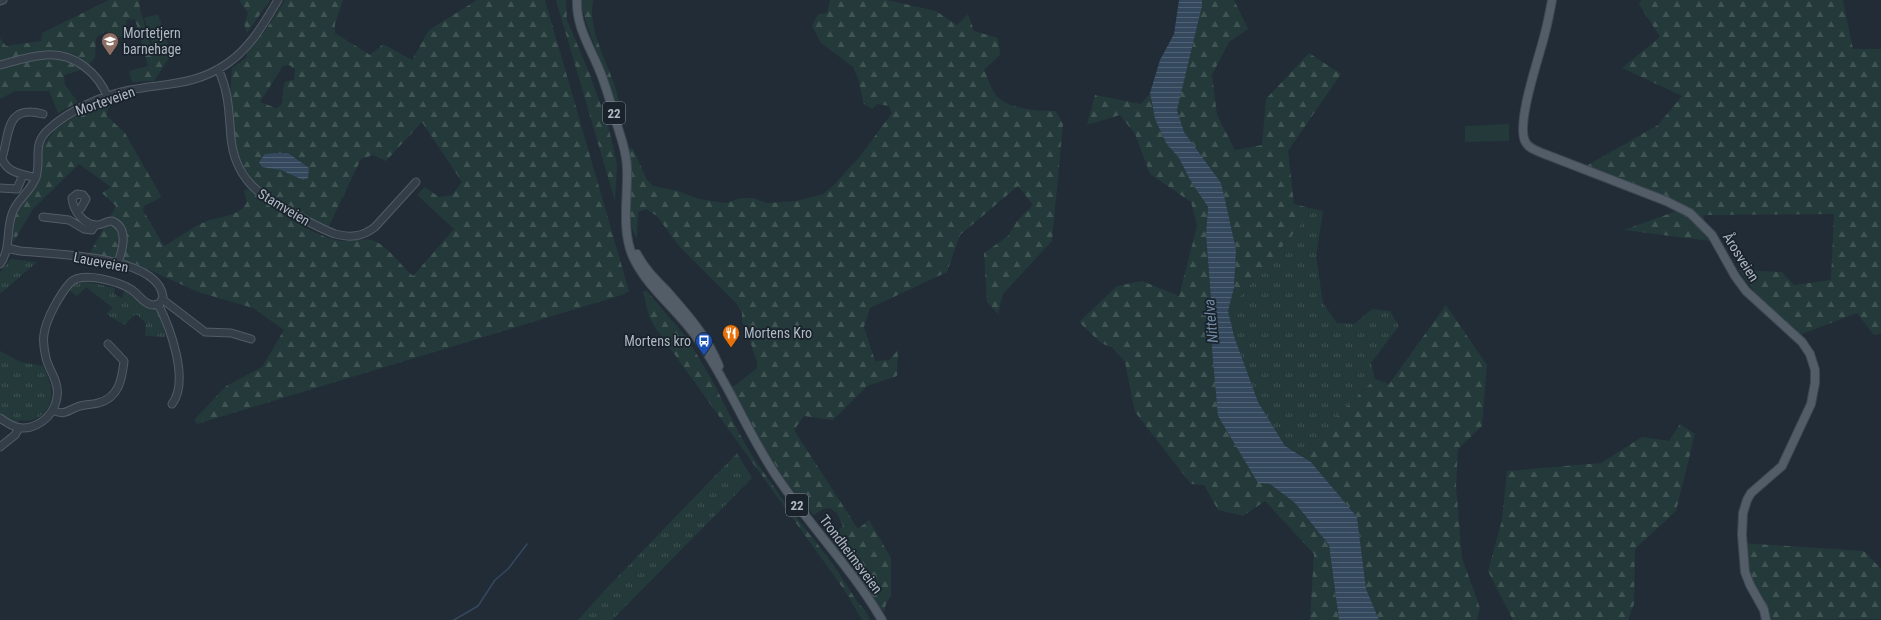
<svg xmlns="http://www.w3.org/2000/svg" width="1881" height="620" font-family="'Roboto Condensed',sans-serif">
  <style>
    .grass { fill: url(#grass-tufts) }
    .forest { fill: url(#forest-firs); fill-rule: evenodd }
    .park { fill: #243939 }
    .water { fill: url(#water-rules) }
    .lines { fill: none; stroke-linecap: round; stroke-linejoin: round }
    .stream { stroke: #35495e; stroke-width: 1.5 }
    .minor-casing { stroke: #525c65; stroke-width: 9 }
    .major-casing { stroke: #3e4751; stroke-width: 10 }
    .minor { stroke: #343e48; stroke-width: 7 }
    .major { stroke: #525d68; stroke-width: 8 }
    .labels { text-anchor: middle; stroke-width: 3.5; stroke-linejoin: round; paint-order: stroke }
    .shield { fill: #1a232c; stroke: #828c96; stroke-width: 1 }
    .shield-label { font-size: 13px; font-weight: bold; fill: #afb9c4 }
    .poi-label { font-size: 14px; fill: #afb9c4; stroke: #1a232c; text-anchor: start }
    .street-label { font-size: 14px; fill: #afb9c4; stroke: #1a232c }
    .water-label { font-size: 15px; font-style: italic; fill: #708ca7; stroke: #1a232c }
  </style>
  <defs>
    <pattern id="grass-tufts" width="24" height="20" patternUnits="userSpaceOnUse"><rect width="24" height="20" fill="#243939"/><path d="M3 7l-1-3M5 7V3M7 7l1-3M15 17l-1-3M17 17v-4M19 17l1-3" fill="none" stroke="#415454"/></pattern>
    <pattern id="forest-firs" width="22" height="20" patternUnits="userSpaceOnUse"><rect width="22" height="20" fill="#243939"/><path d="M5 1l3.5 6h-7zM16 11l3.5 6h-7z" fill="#415454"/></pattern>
    <pattern id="water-rules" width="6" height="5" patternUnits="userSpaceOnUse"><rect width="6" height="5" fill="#35495e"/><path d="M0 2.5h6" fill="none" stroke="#506173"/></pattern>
  </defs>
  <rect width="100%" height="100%" fill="#212c37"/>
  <!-- grass -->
  <path class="grass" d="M1314,209l9,2 -7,46 7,46 14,20 17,1 18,-15 18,2 9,15 -28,37 4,16 -76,75 -14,-8 -27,-44 -24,-66 -6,-25z
    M11,259l26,3 -37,32v-22z
    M83,281l32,7 -1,6 8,4 3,-9c12,8 18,20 33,21l8,27 -21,-1 1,-13 -10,-9 -12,11 -18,-11 7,-6 -27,-21 -9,9 -8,-6 8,-8z
    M0,351l21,11 22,4c5,10 9,20 8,31 -1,16 -17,27 -32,23l-2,8 -17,-11z
    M737,453l15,25 -140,142h-34l26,-29z"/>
  <!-- forest -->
  <path class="forest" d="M109,0h30l1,9 12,41 12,-3 9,5 -19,29 -22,1 -3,-11 19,-5 -13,-47 -9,1v13l-10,7 -10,-9 -10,7 -1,20 -11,11 -20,6 1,10 13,17 -20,11 -9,-22h-34l-15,8v-61l6,8 35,-5 1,-8z
    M239,0h31l-23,33 -3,-9 4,-11z
    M285,0h58l-8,24v9l35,22 13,-11 29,16 17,-30 48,-30h68l84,291 -7,4 -425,129 -3,-4 32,-34 36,-19 22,-37 -31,-22 -55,-16 -64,-29 -44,-10 26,-47 -14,-13 9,-6 -32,-23 -46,45 -20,34 2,-29 23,-32 3,-18 -1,-14 15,-20 19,-13 47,-20 2,3c-8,3 -17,6 -16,16l18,17 36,63 -1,2 -16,8 -1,4 21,36c14,-8 28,-19 43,-25 13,-5 33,-4 40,-19l-3,-11 4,-2c23,18 59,43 87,51 14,4 30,-5 42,2 14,8 24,24 36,34l41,-47 -37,-34 8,-8 14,10 13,-2 10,-13 -40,-60 -36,39 -13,-6 -12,4 -33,69c-24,-13 -51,-25 -71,-42 -29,-25 -28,-83 -25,-118l14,-10 1,-7 18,-20zM289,65l6,4 -1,11 -8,1c-7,11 2,23 -10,27l-16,-6 23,-36z
    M556,0h10l1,20 23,55 18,50 9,39 -2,37z
    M581,0h12c-6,35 19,67 26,101 2,7 1,14 2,21 -6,-20 -12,-40 -20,-59 -7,-22 -17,-40 -20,-63z
    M830,0h57l49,11 21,14 11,-11 6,17 24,7 2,17 -16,15c4,8 7,18 12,25 11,15 44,16 60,16l7,13 -11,117 -49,53 -5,20 -11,-12 -3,-49 24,-17 9,-15 16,-16 -15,-19 -58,49 -13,37 -77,36 -6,19 11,34 14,-1 9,-10 -1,26 -30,10 -34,34 -29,-4 -10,14 64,99 11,-9 22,38v38l-5,8 -2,8 -51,-67 -1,-8 11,-11 -6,-13 -7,-5 -7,1 -9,6c-34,-36 -57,-80 -80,-124l-1,-4 24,-19v-6l-11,-33 -4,-7v-9l-5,-9 -59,-59 -21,-29 -11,-7 -8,3 -1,26c-13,-18 -4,-45 -5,-66 -1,-8 -5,-17 -2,-25l3,2 14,31 6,6 25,5 21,8 27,4 15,-5h12l14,5 29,-2 27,-7 10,-8 27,-30 32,-43 -3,-7 -12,-2 -5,5 -8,-5 -6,-25 -5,-12 -32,-24 -9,-17 6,-12 9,-1z
    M1202,0h32l14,29 -19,13 -17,33 5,40 18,35 27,-5 4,-46 43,-46 32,21 -53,77 6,53 20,5 -86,102 6,-23 2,-38 -10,-46 -5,-21 -37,-51 -7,-23 25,-102z
    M1641,0h202l10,49h28v285l-7,1 -17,-22 -60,23 -41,-42 -17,-24 43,2 12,13 37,-5 3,-66 -131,1 7,26 -86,-11 61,-22 -99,-42 72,-41 24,-29 -60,-28 38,-31 -21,-33z
    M1150,93l5,26 11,24 13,15 11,22 18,27 -2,27 7,92 -1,23 58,135 25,19 34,42 10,75h-29l4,-66 -49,-53 -22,15 -25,-6 -14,-25 -13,-1 -56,-72 -10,-50 -12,-14 -12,-5 -22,-21 38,-36 25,-5 37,15 18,-70 -6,-24 -41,-28 -15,-40 -15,-19 -33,10 8,-30 46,9z
    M646,290l41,48 25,42 27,53 15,26 35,49 44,56 25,39 7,7 5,10h-8l-17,-29 -191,-265 -5,-10 -6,-24z
    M1446,305l41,60 -5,61 -24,23 -2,37 6,72 18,50 -3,12h-98l-13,-31 -9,-72 -46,-55 -12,-8 76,-75 14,5z
    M1680,424l15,10 -19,77 -41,38 -1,55 -6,16h-115l-25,-49 14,-51 5,-49 94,-8 41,-26 27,4z
    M1742,543l122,8 17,18v50l-116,1 -17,-35z"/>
  <!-- park -->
  <path class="park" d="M158,14l10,30 -14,4 -10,-30z
    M1509,124v17l-44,1v-16z"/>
  <!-- water -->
  <path class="water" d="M1179,0h23v6l-25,104 7,22 37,51 5,21 10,46 -2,38 -6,23 6,25 24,66 27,44 26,16 46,55 9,72 13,31h-40l-10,-75 -34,-42 -25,-19 -12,-1 -40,-67 -6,-67 1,-23 -7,-92 2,-27 -18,-27 -11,-22 -13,-15 -11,-24 -5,-26 10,-33 14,-26z
    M276,153h12l21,15 -1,10 -5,2 -22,-10 -19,-3 -3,-5 6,-8z"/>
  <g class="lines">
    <!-- stream -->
    <path class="stream" d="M454,620l24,-14 17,-26 13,-11 19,-25"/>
    <!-- minor casing -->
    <g class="minor-casing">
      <path id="minor" d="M0,1l3,-1
        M0,65c15,-4 30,-9 46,-10 28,-2 52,17 62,43
        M218,69c11,22 11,45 13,69 4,40 27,57 60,74 14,8 28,16 44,22 15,4 27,3 40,-7l41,-45
        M36,178c-13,-4 -30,-5 -34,-20 8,-25 3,-54 41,-44
        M0,188l17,1 6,-14
        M81,208l5,-9 -3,-4 -6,-1 -5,4c1,12 11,27 25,27 5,0 9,-4 15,-4 17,7 11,28 6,41
        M43,217l26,3 15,9 8,1 3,-5
        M0,264c11,-15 6,-33 12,-50 4,-14 19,-22 24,-37 6,-19 -5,-32 13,-48 21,-19 52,-33 81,-39 36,-7 65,-4 98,-27 23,-16 36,-40 50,-63
        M162,299l43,33 26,1 20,6
        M158,304c12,23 32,77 14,100
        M53,410c10,6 14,1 24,-3 6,-3 14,-2 21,-4 21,-5 24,-24 26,-42l-16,-17
        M0,418c11,8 22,14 36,7 17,-8 26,-27 19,-45 -3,-8 -7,-14 -9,-22 -2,-8 -3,-17 -2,-24 2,-15 16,-40 26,-51 11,-13 50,-1 62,7 6,4 10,11 17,14 4,2 7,1 11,-1l3,-6c-4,-42 -112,-43 -143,-46l-13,-3
        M0,447l15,-12 4,-7"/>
    </g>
    <!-- major casing -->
    <g class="major-casing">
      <path id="major" d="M577,0c-1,28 14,48 24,74 7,18 12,38 18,57 4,12 8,25 8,38 1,29 -6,61 6,88 14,31 45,53 64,81 30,42 49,92 78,136 33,50 76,93 107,146
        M1552,0c-2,11 -4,22 -7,33 -5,22 -29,89 -20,108 3,7 10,9 17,12l124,48 24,12 22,22 23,41 11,15 56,51 8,12 5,16v13l-4,21 -29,62 -31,27 -4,7 -4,13 -1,22 3,37 5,13 14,25 2,10
        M637,254c7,14 18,25 29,36 21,24 41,46 53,76"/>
    </g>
    <!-- minor -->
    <use href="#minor" class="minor"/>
    <!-- major -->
    <use href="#major" class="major"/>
  </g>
  <!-- icons -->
  <defs>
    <g id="school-pin" transform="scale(0.9)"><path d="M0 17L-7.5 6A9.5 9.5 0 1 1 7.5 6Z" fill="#8d6e63" stroke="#1a232c"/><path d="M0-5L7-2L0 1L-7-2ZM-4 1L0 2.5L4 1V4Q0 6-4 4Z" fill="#fff"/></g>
    <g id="restaurant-pin" transform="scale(0.9)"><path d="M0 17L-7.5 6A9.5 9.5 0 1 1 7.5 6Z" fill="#e8710a" stroke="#1a232c"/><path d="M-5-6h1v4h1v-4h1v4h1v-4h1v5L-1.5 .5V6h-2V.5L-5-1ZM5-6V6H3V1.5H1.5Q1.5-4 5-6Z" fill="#fff"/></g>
    <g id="bus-pin" transform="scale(0.9)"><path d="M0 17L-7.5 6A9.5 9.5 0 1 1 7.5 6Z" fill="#1a4fb4" stroke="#1a232c"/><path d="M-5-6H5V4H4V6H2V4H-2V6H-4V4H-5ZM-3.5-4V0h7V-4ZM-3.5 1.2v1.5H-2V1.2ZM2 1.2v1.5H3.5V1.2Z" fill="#fff"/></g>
  </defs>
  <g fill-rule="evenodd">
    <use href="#school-pin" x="110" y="41"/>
    <use href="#restaurant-pin" x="731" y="333"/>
    <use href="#bus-pin" x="704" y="341"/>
  </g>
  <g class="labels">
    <!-- shield labels -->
    <g class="shield">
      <rect x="603" y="102" width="22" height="22" rx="3"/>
      <rect x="786" y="494" width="22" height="22" rx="3"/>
    </g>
    <g class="shield-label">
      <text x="614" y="118">22</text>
      <text x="797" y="510">22</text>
    </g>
    <!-- poi labels -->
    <g class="poi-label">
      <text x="123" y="38">Mortetjern<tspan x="123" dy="16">barnehage</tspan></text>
      <text x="744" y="338">Mortens Kro</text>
      <text x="691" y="346" text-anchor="end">Mortens kro</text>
    </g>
    <!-- street labels -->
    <g class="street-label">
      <text transform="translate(105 101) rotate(-19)" y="5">Morteveien</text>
      <text transform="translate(284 207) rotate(31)" y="5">Stamveien</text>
      <text transform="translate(1741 257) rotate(58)" y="5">Årosveien</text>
      <text transform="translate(101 262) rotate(11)" y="5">Laueveien</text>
      <text transform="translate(851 554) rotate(53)" y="5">Trondheimsveien</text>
    </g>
    <!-- water labels -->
    <g class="water-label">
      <text transform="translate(1211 321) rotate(-95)" y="5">Nittelva</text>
    </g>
  </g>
</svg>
